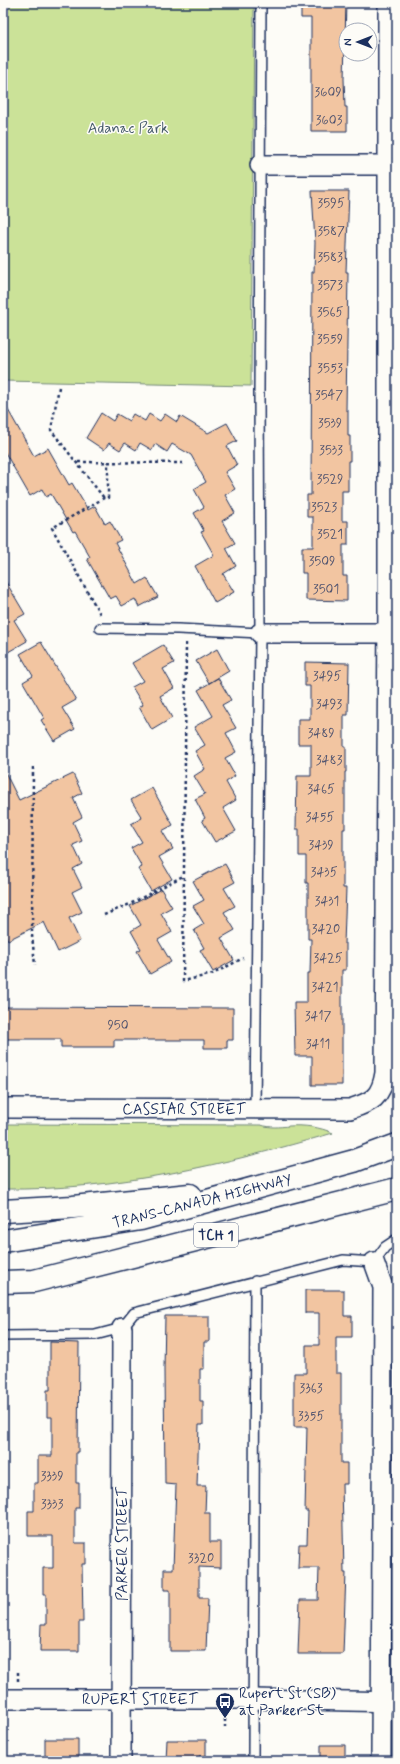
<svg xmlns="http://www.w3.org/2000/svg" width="400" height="1764" font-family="Mynerve,sans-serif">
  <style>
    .green { fill: #cbe298; stroke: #73887b }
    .building { fill: #f2c5a1; stroke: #1b2f5e }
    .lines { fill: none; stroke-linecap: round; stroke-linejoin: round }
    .service-casing { stroke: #1b2f5e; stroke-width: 12 }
    .minor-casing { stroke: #1b2f5e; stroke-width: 22 }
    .motorway-casing { stroke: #1b2f5e; stroke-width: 25 }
    .path { stroke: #1b2f5e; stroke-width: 2.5; stroke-dasharray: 3 3; stroke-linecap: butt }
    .service { stroke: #fdfcf7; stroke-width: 9 }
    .minor { stroke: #fdfcf7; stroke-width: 19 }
    .motorway { stroke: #fdfcf7; stroke-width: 22 }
    .labels { text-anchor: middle; stroke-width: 3; stroke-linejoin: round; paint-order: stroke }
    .number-label { font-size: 13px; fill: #51546f }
    .shield { fill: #fdfcf7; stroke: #5f6c8c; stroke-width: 1 }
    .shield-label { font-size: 14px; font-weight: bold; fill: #1b2f5e }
    .park-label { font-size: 15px; fill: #475c6c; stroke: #fdfcf7 }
    .street-label { font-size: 15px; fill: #1b2f5e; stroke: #fdfcf7 }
    .poi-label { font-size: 15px; fill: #1b2f5e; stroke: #fdfcf7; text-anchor: start }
  </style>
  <rect width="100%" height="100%" fill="#fdfcf7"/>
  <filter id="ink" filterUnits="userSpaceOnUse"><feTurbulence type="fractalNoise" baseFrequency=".025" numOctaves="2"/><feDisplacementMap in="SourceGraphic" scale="8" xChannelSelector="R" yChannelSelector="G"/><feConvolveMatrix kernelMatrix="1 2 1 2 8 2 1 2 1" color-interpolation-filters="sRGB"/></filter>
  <g filter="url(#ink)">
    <!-- green -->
    <path class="green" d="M3,3h251l-3,383 -248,-5z
      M3,1124l258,1c10,3 18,2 28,1 15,-1 31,1 44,7 -106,31 -219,58 -330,56z"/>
    <!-- building -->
    <path class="building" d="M301,3h45l-2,76 1,28h2v24h-36v-113h-10z
      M312,191h37l-3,81h2l-2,138h2v26h2v25h-2v30h-6v30h6v24h-5v31h4v25l-41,-1v-27h-4v-26h11v-30h-6v-22h4l1,-223h2l1,-29z
      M3,401l31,55 14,-8 21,37 3,-2 16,27 7,-4 10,18 5,-3 11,19 -6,3 22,41 10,-6 11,19 -19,10 -4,-8 -13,7 -6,-10 -6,3 -23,-40 3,-2 -15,-26 -2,1 -22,-38 -5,3 -4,-8 -12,7 -27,-47z
      M101,413l12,8 4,-7 12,7 4,-7 12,7 4,-7 11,7 5,-7 12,8 3,-6 28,17 19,-10 10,18 -10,5 10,19 -12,7 10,17 -10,6 10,18 -13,8 13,22 -9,5 10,18 -13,8 11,18 -19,11 -20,-37 19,-11 -13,-23 3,-1 -10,-18 10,-6 -10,-18 12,-7 -15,-27 -19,-11 -5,8 -12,-8 -3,6 -12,-7 -4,7 -11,-7 -5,7 -11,-7 -5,7 -18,-12z
      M3,577l22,37 -11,6 13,21 -24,14z
      M41,642l35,58 -14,8 13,21 -21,12 -13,-21 3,-2 -21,-36 10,-6 -13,-22z
      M163,645l11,18 -11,6 11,19 -14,8 12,22 -20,12 -13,-23 4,-2 -11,-18 11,-6 -11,-18z
      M217,649l12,22 -20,12 -13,-22z
      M305,662l44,1 -1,52h-4v32h2v25h-1v57h-2v59h3l-2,56h2v26h-4v115h-30v-29h-17l-1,-54h13v-29h3l1,-34h-3v-56h-2v-27h-7v-27h-3l1,-53h14v-32h-13v-25h12v-33h-5z
      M218,678l13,22 -9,5 14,23 -10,5 10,19 -11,6 10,18 -9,6 10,18 -13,8 13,23 -21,11 -13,-22 3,-2 -10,-19 10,-5 -11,-18 11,-7 -10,-18 10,-6 -11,-18 19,-11 -15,-26z
      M3,768l16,32 54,-26 9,19 -9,5 9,19 -9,5 9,19 -9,4 9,19 -9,5 9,18 -10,5 10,20 -13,6 11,23 -22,11 -14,-30 -36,18 -5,-9z
      M152,788l21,37 -11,6 11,18 -14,8 13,22 -21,12 -13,-22 4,-2 -11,-19 11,-6 -11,-18 11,-6 -11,-18z
      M225,864l10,18 -11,6 11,18 -11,6 11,18 -14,8 13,22 -21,12 -13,-22 4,-2 -10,-18 10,-6 -11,-18 11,-6 -11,-19z
      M161,889l11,18 -11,6 11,19 -14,8 13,22 -21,12 -13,-23 4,-2 -10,-18 10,-6 -11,-19z
      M3,1007l230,1v32h-6v8h-23v-8h-90v7h-53v-8h-58z
      M305,1290h39v26h8v21h-16v36h5v90h6v21h-5l2,89h2l-3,81h-45l2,-54h18l1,-32h-21l1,-24h8l1,-33h-3l2,-84h-13v-54h12v-28h13v-32h-14z
      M165,1316h44v26h-5v27h-4v32h3v24h-4l-2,61h9l-1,27h5v29h11v26l-22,-1v31h9l-2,53h-36v-61h-6v-21h9l3,-84 -11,-1 -1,-115z
      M50,1342l29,1 -1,109h-2v31h3v25h-4v35h11v21h-4l1,58h-4v29h-39l1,-27h5v-30h-3v-26h10v-32h-25v-25h6v-28h4v-27h14v-39h-5v-27h3z
      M45,1739h33v22h-33z
      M167,1740h39v16h-7v5h-33z
      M321,1745h24v16h-24z"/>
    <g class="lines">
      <!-- service casing -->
      <g class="service-casing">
        <path id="service" d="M100,628l78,1 82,4
          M255,1110l5,-477 -1,-241 2,-389
          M3,1336l92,-1 27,-7 12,-15 209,-53 31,2 11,-15 12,-8
          M253,1761l2,-480"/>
      </g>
      <!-- minor casing -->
      <g class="minor-casing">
        <path id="minor" d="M260,165h137
          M260,633h137
          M3,1108l347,1c22,-7 31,-11 35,-36l3,-463v-607
          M374,1262l9,25 -2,474
          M3,1699h250l144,3
          M121,1761l1,-433"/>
      </g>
      <!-- motorway casing -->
      <g class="motorway-casing">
        <path id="motorway" d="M3,1211l70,-4 117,-12
          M3,1241l138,-22 213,-58 43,-16
          M3,1282l31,-1 363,-92"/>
      </g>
      <!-- path -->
      <path class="path" d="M59,387l-8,43 53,68
        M78,462l105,1
        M100,614l-48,-86 52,-30h4v-36
        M186,643l-3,338 30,-7 30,-16
        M33,767l-1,168 3,30
        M104,915l26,-11 53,-28
        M18,1681v-9
        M225,1719v8"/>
      <!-- service -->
      <use href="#service" class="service"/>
      <!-- minor -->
      <use href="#minor" class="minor"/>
      <!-- motorway -->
      <use href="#motorway" class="motorway"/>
    </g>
  </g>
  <!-- icons -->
  <defs>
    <g id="bus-pin" transform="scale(1)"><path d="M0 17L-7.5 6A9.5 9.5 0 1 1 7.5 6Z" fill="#1b2f5e" stroke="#fdfcf7"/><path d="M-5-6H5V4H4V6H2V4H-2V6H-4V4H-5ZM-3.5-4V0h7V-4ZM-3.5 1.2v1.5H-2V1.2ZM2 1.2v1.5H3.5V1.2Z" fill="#fff"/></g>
  </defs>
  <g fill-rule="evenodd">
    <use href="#bus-pin" x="225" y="1702"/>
  </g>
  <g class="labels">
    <!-- number labels -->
    <g class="number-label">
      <text x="328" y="96">3609</text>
      <text x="329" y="124">3603</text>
      <text x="331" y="207">3595</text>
      <text x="331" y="235">3587</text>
      <text x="330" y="261">3583</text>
      <text x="330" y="289">3573</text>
      <text x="330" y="316">3565</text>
      <text x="330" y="343">3559</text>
      <text x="330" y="372">3553</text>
      <text x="329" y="399">3547</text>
      <text x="330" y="427">3539</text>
      <text x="331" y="454">3533</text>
      <text x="330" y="483">3529</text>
      <text x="324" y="511">3523</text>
      <text x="330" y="538">3521</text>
      <text x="322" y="565">3509</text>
      <text x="326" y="593">3501</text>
      <text x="327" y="680">3495</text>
      <text x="329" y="708">3493</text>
      <text x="321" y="737">3489</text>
      <text x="329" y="764">3483</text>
      <text x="321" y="793">3465</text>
      <text x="320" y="821">3455</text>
      <text x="321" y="849">3439</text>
      <text x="324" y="876">3435</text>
      <text x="327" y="905">3431</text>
      <text x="326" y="933">3420</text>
      <text x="328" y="962">3425</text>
      <text x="325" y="991">3421</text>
      <text x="318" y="1020">3417</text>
      <text x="118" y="1029">950</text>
      <text x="318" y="1048">3411</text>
      <text x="311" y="1392">3363</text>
      <text x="311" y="1420">3355</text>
      <text x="52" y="1480">3339</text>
      <text x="52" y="1508">3333</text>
      <text x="201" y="1562">3320</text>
    </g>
    <!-- shield labels -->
    <rect class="shield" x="194" y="1223" width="44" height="24" rx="3"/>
    <g class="shield-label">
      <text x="216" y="1240">TCH 1</text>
    </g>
    <!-- park labels -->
    <g class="park-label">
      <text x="128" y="133">Adanac Park</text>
    </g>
    <!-- street labels -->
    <g class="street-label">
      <text x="184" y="1114">CASSIAR STREET</text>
      <text transform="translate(202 1201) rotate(-14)" y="5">TRANS-CANADA HIGHWAY</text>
      <text transform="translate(122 1544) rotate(-90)" y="5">PARKER STREET</text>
      <text x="140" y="1704">RUPERT STREET</text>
    </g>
    <!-- poi labels -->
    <g class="poi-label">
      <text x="239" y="1698">Rupert St (SB)<tspan x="239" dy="17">at Parker St</tspan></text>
    </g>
  </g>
  <!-- margin -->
  <rect width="400" height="1764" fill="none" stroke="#fdfcf7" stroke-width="16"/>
  <rect x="8" y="8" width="384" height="1748" fill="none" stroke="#1b2f5e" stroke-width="1.5" filter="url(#ink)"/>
  <!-- north arrow -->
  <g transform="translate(358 42) rotate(270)"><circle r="19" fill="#fdfcf7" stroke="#a3aaba"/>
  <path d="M0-3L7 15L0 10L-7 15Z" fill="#1b2f5e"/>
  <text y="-6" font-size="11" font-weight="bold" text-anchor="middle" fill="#1b2f5e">N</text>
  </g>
</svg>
